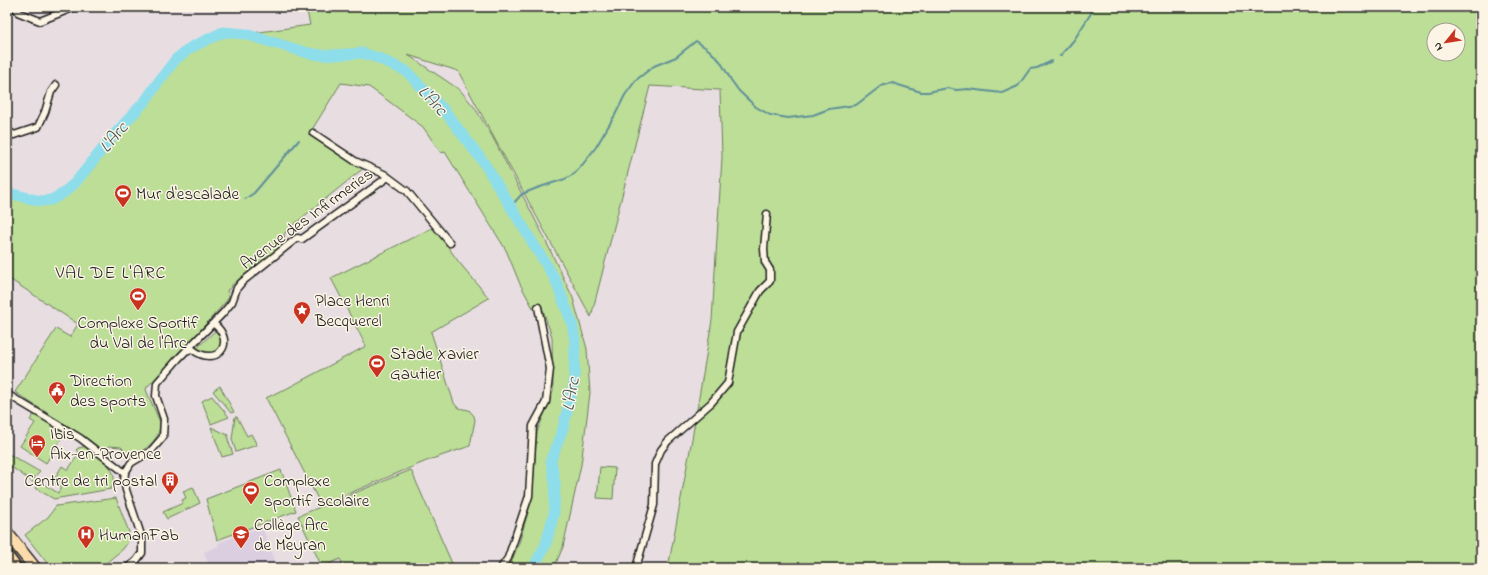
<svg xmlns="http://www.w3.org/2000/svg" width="1488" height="575" font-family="'Indie Flower',sans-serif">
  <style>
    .built { fill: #dacee0 }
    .green { fill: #bcde97; stroke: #6c7d5a; fill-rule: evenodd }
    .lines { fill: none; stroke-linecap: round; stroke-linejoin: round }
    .stream { stroke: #609098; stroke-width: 2 }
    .river { stroke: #8eddeb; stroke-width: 11 }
    .minor-casing { stroke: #1c1c1c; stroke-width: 9 }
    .motorway-casing { stroke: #1c1c1c; stroke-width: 14 }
    .minor { stroke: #fcf5e5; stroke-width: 6 }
    .motorway { stroke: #fcdcac; stroke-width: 11 }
    .labels { text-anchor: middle; stroke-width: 3; stroke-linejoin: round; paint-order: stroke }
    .poi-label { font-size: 17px; fill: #1c1c1c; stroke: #fcf5e5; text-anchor: start }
    .street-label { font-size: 17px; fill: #1c1c1c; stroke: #fcf5e5 }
    .water-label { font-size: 18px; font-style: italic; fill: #3e565a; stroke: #fcf5e5 }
    .neighbourhood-label { font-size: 18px; letter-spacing: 1px; fill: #1c1c1c; stroke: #fcf5e5 }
  </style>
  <rect width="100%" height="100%" fill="#e8dee2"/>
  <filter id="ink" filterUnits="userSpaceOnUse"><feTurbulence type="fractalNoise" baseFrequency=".025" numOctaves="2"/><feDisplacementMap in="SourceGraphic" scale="8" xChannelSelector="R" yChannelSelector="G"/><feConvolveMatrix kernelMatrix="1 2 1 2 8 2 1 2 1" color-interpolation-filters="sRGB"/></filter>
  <g filter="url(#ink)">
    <!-- built -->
    <path class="built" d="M262,527l16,41h-69l-5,-16 15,-6 -1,-3z"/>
    <!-- green -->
    <path class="green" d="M306,7h1175v561h-813l24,-129 20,-119 10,-163 -2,-67 -70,-4 -59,231 -133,-246 -50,-16 52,35 15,18 17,28 50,97 31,65 14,51 3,44 -9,72 -18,82 -9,21h-45l11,-28 12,-42 5,-66 16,-40 -1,-55 -11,-33 -8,4 -13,-24 -14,-34 -61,-98 -4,1 -18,-26 -32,-24 -22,-16 -28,-4 -28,45 -1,6 36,26 17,7 -78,63 -3,5 2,7 -54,43 -1,3 -4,2 2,6 -1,3 -46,52 -35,36 -1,3 14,32c1,18 -15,28 -29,35l-10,-10 -12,-1 -7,4c-27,-22 -59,-38 -87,-58l41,-63 14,8 8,-13 -70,-46 -1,-84 10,1 23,6 11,-1 11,-6 13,-11 39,-48 32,-35 25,-35 19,-17 33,-16 22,2 65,-9zM1434,30h24v24h-24z
      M434,227l24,34 31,37 -58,34 23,71 4,5 11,2 5,6 1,4 -5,26 -41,14 -108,45 -55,-107 16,-8h2l82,-44 -35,-68z
      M217,329c7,14 6,22 -11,26l-10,-6z
      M220,386l14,26 -3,1 -18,-22z
      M212,396l17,21 -18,7 -9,-23z
      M35,413l30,19 -19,31 -26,-17 15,-23 -5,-3z
      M235,417h2l10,19 4,-2 6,11 -21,7 -4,-13z
      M211,427l17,8v5l5,14 -11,3z
      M87,446c9,7 29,22 27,34 0,3 -2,7 -3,9l-57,10 -19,-11 2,-3 -30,-21v-11l33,19 -6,6 24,15 3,-6 -8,-6 9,-15 6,4 11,-17 -3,-3 2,-2z
      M600,467l15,1 -2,31 -16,-1z
      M281,470l15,41 -79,29 -11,-41z
      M411,470l43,98h-109l-5,-9 -18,8 -24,-51z
      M193,487l7,16 -33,16 -4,-7 20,-9 -1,-3 4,-2 -3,-7z
      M116,498l13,34 -1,10 -5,7 -23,19h-49l-26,-33 23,-18 8,-11z"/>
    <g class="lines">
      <!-- stream -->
      <path class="stream" d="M1060,56l14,-16 21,-33
        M245,199l9,-6 45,-53
        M511,206l11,-12 15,-6 28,-9 9,-5 9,-10 13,-17 19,-32 10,-20 11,-15 18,-14 22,-9 20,-16 13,9 11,11 11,19 8,11 17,16 14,8 18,3 25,-3 16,-6 27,-4 25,-19 11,-3 29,9h7l20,-4 8,2 12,-1 34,4 16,-7 12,-17 7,-1 15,-7"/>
      <!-- river -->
      <path class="river" d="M7,194l10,1 23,6 11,-1 11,-6 13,-11 39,-48 32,-35 13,-19 17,-22 14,-11 33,-16 22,2 63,19 13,2h12l29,-2 16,5 28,13 38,39 40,53 71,116 17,44 3,18 -1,42 -11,45 -12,32 4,23 -1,30 -8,31 -13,24"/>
      <!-- minor casing -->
      <g class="minor-casing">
        <path id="minor" d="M14,7l6,6 20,8 35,-14
          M7,130l7,5 24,-8 7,-15 6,-20 5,-7
          M313,133l42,28 29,13 23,17 43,52
          M186,351l6,-2c25,20 45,-7 22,-25
          M7,394l73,44 45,35
          M127,568l9,-7 6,-8v-15l-16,-48 -2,-10 1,-7 6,-10 20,-12 12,-14 1,-18 -8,-23 1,-13 21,-24 46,-47 8,-10 5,-14 5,-6 55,-44 5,1 86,-62
          M501,568l7,-10 21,-62 4,-70 13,-24 4,-33 -12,-62
          M636,568l18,-63 1,-41 6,-14 7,-9 43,-38 17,-20 9,-51 23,-41 10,-10v-11l-5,-8 -1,-13 3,-35"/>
      </g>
      <!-- motorway casing -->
      <g class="motorway-casing">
        <path id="motorway" d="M7,533l28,35
          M7,556l9,12"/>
      </g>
      <!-- minor -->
      <use href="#minor" class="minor"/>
      <!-- motorway -->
      <use href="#motorway" class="motorway"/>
    </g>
  </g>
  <!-- icons -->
  <defs>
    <g id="stadium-pin" transform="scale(0.9)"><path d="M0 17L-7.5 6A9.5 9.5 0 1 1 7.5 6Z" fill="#c8321e" stroke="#fcf5e5"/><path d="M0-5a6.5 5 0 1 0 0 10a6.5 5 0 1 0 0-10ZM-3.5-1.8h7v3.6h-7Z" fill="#fff"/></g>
    <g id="sight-pin" transform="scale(0.9)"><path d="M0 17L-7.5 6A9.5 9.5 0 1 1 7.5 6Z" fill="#c8321e" stroke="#fcf5e5"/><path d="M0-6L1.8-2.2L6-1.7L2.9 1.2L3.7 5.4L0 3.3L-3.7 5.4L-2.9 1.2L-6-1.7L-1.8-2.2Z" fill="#fff"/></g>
    <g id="civic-pin" transform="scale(0.9)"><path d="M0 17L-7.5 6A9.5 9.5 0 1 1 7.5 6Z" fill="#c8321e" stroke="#fcf5e5"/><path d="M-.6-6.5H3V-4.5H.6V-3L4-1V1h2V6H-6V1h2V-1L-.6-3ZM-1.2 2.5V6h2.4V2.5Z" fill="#fff"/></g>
    <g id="hotel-pin" transform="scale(0.9)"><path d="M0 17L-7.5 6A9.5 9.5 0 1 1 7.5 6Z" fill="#c8321e" stroke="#fcf5e5"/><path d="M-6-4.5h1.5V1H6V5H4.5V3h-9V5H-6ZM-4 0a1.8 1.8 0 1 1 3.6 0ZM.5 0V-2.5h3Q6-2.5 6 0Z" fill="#fff"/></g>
    <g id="building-pin" transform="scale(0.9)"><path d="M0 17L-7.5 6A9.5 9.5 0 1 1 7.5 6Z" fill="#c8321e" stroke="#fcf5e5"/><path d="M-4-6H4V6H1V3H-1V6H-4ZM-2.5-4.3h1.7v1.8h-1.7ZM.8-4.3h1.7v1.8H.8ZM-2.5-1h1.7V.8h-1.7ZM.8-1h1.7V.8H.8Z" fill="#fff"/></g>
    <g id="hospital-pin" transform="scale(0.9)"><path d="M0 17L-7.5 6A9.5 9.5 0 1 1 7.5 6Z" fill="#c8321e" stroke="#fcf5e5"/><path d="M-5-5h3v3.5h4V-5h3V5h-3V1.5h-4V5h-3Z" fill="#fff"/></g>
    <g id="school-pin" transform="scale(0.9)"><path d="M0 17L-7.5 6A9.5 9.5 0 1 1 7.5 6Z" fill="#c8321e" stroke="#fcf5e5"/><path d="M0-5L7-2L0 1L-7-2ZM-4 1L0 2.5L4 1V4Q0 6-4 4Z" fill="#fff"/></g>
  </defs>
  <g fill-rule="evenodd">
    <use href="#stadium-pin" x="123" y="193"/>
    <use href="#stadium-pin" x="138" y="296"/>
    <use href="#sight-pin" x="302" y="310"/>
    <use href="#stadium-pin" x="377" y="363"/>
    <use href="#civic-pin" x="57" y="390"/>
    <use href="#hotel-pin" x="37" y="443"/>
    <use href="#building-pin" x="170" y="480"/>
    <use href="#stadium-pin" x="251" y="490"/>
    <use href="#hospital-pin" x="86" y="534"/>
    <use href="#school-pin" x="241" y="534"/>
  </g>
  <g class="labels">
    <!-- poi labels -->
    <g class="poi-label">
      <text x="136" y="199">Mur d'escalade</text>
      <text x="315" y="306">Place Henri<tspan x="315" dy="20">Becquerel</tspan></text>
      <text x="138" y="328" text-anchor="middle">Complexe Sportif<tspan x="138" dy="20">du Val de l'Arc</tspan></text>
      <text x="390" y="359">Stade Xavier<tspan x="390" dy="20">Gautier</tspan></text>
      <text x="70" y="386">Direction<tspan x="70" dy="20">des sports</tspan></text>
      <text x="50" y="439">Ibis<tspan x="50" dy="20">Aix-en-Provence</tspan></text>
      <text x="157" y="486" text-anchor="end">Centre de tri postal</text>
      <text x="264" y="486">Complexe<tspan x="264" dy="20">sportif scolaire</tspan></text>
      <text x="254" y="530">Collège Arc<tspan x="254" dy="20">de Meyran</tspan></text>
      <text x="99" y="540">HumanFab</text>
    </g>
    <!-- street labels -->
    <g class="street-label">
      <text transform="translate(306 218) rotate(-36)" y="6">Avenue des Infirmeries</text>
    </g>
    <!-- water labels -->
    <g class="water-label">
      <text transform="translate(433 100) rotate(47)" y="6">L'Arc</text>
      <text transform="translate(113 137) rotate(-50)" y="6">L'Arc</text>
      <text transform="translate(570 394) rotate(-80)" y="6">L'Arc</text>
    </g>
    <!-- neighbourhood labels -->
    <g class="neighbourhood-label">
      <text x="111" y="278">VAL DE L'ARC</text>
    </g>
  </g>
  <!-- margin -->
  <rect width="1488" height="575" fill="none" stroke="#fcf5e5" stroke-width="24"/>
  <rect x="12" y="12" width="1464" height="551" fill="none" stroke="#1c1c1c" stroke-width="1.5" filter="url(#ink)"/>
  <!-- north arrow -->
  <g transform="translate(1446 42) rotate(240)"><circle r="19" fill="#fcf5e5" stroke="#a29e95"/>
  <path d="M0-3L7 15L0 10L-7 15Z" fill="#c8321e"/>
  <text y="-6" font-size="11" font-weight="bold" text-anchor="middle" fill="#1c1c1c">N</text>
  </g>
</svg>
